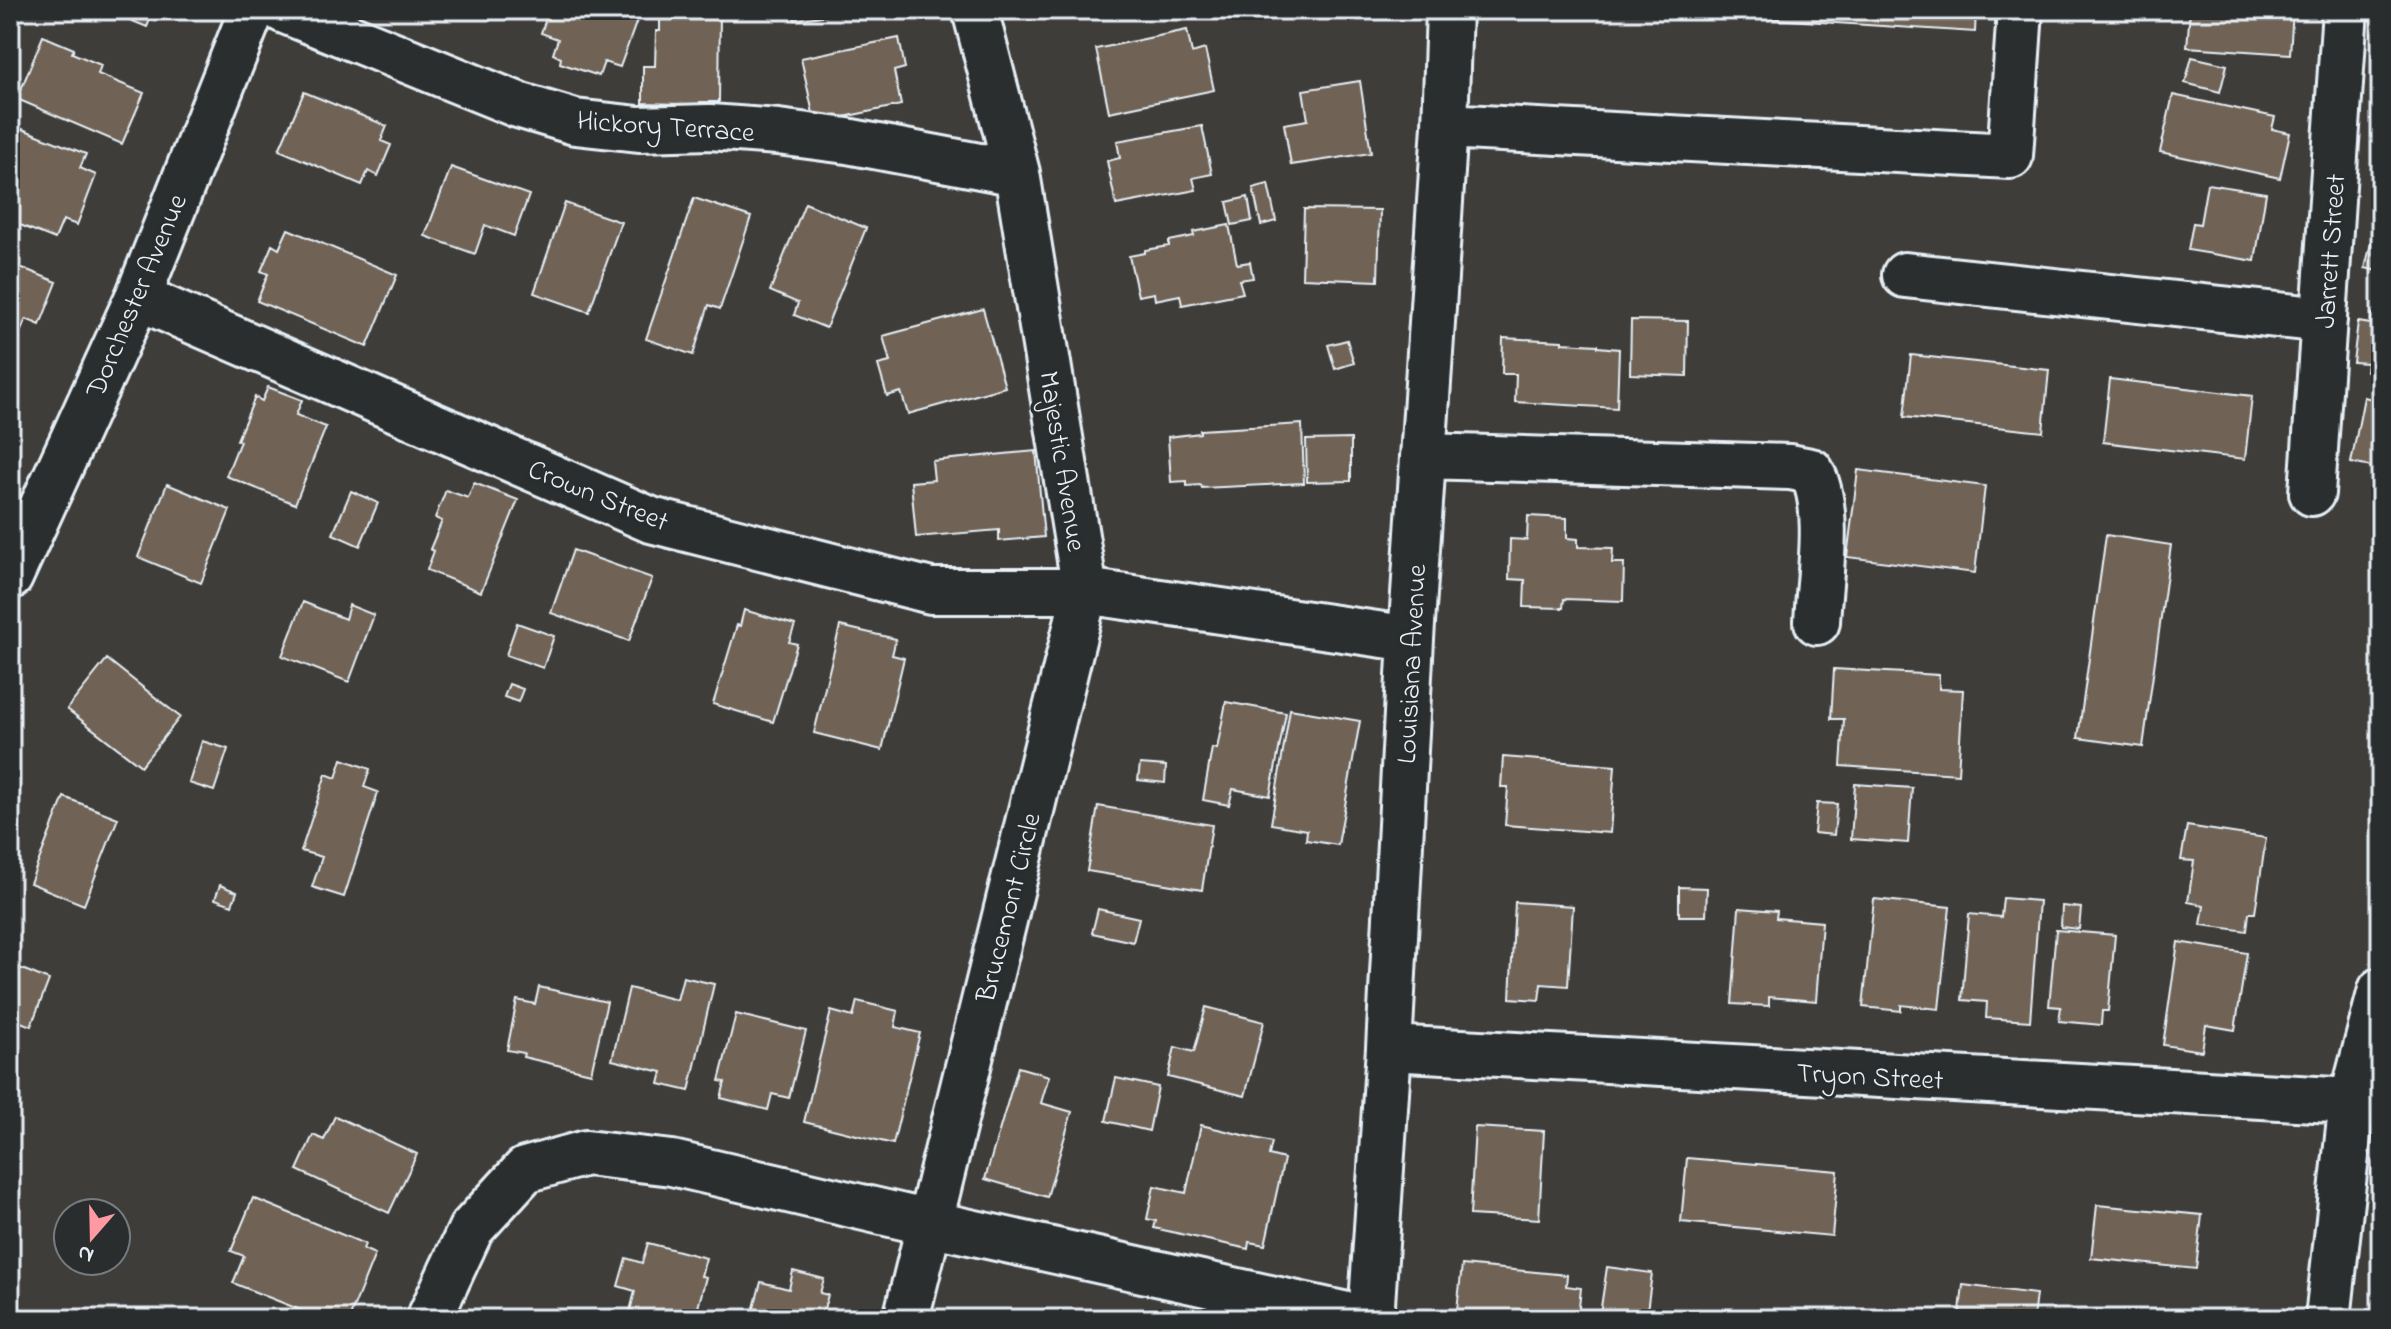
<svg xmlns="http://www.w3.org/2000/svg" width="2391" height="1329" font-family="'Indie Flower',sans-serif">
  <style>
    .building { fill: #6f6356; stroke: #e8f1f8; stroke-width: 2 }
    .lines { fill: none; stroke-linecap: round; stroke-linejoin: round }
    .minor-casing { stroke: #e8f1f8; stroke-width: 50 }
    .minor { stroke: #2a2d2e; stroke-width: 44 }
    .labels { text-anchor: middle; stroke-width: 7; stroke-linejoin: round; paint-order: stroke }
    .street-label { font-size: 28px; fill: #e8f1f8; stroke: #2a2d2e }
  </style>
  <rect width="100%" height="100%" fill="#3f3d3a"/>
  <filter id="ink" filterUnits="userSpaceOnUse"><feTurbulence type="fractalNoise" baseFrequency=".0125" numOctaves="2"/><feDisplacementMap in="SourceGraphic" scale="16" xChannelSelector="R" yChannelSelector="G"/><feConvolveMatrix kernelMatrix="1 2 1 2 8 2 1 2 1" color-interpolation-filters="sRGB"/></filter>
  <g filter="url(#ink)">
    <!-- building -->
    <path class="building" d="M94,10h60l-7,17 -29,-12 -1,4z
      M549,10l91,2 -20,55 -16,-5 -5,14 -39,-13 1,-5 -8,-4 5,-15 -17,-6z
      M660,10l60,1 -1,91h-19l-1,10h-21l1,-8 -36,-1v-37h12l1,-35h4z
      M793,10h68l-66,10z
      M1631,10h345l-1,22z
      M2190,10h103l-3,44 -103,-7z
      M1187,30l5,23 13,-4 9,41 -105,22 -13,-63z
      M43,36l31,13 -2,4 29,12 -3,9 46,19 -22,51 -105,-45z
      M899,38l6,30 -11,3 7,34 -86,18 -14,-65z
      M2192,57l35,8 -7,27 -35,-9z
      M1360,81l11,72 -80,12 -7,-41 24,-4 -5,-30z
      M304,92l83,34 -6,15 10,4 -13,31 -10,-5 -6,14 -83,-35z
      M2173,95l102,22 -3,12 18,4 -10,45 -120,-26z
      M12,125l74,29 -6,14 16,7 -19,50 -14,-5 -8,19 -45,-18v-91z
      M1202,126l10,48 -19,4 3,12 -80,15 -9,-44 13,-3 -3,-17z
      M451,167l78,28 -15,41 -29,-11 -10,29 -50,-18z
      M1268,184l8,37 -15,4 -8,-37z
      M2207,184l59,9 -11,68 -67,-11 5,-27 7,1z
      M1248,197l4,24 -20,4 -5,-23z
      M694,198l57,19 -31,92 -11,-4 -16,50 -47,-16z
      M2381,202v70l-16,-4z
      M565,203l56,19 -32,90 -55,-19z
      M805,203l61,25 -40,100 -32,-13 4,-12 -28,-12z
      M1304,209l76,1 -2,71 -76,-3z
      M1229,225l8,39 13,-2 3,16 -14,2 4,13 -61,12 -2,-10 -25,5 -1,-7 -16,3 -9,-40 16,-3v-3l24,-4v-5l25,-5 -1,-4z
      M288,229l109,46 -30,72 -110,-46 11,-27 -7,-3 11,-26 7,4z
      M10,263l47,19 -17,43 -14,-6 -10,23 -6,-2z
      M983,309l22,78 -97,27 -7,-22 -14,4 -9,-31 12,-3 -7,-26z
      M2372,314l9,1v58l-15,-2 1,-8 -14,-1 5,-40 13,2z
      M1631,320l57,1 -1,55 -57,-2z
      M1503,338l59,3v2l36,2v2l21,2 -2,59 -102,-6 1,-28h-14z
      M1347,340l7,23 -19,6 -7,-24z
      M1911,355l138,15 -6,62 -139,-15z
      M2110,379l142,17 -7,63 -142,-17z
      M268,387l34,13 -6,15 30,12 -31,77 -69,-28 14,-35 -3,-1 18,-43 7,4z
      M2364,397l17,4v68l-30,-6z
      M1302,424l2,59 -102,5 -1,-3 -14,1v-5l-16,1 -3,-45 32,-4v-3z
      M1351,439v42l-44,1 -1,-42z
      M1036,451l8,86 -45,4v-11l-83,7 -5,-55 23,-2 -2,-19z
      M1858,470l127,16 -10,87 -128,-16z
      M474,483l44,17 -37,92 -54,-22 7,-19 -4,-2 12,-28 -7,-3 11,-28 22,8z
      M167,484l63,26 -29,73 -63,-26z
      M351,491l27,12 -18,43 -27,-12z
      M1528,516l39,2v20l11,1v8l35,1 -1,15h12l-1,38 -59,-2 -1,9 -39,-1 1,-27 -16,-1 1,-40 17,1z
      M2106,535l65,10 -28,202 -65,-9z
      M573,550l79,28 -23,63 -78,-28z
      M303,602l42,17 4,-14 25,10 -25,67 -67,-26z
      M744,610l51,15 -6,17 8,2 -24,78 -60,-18 24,-79 3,1z
      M517,623l37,13 -11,32 -37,-13z
      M840,626l56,13 -4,16 12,3 -22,92 -68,-17z
      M107,659l73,58 -39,49 -74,-57z
      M1834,669l105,6v14l24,1 -5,84 -117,-8 3,-47h-13z
      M509,684l14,5 -5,13 -14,-5z
      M1226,702l60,11 -16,83 -37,-7 -4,16 -26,-5 9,-52 5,1z
      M1290,709l70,12 -22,124 -32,-5 1,-10 -36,-6z
      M202,741l26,8 -14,42 -25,-8z
      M1503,757l112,9 -5,67 -105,-8 3,-38h-7z
      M342,759l28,10 -6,18 14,5 -34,105 -32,-10 10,-30 -21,-6 25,-77 10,4z
      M1140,764l26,2 -1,17 -27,-3z
      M1855,784l57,4 -4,55 -57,-4z
      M64,797l54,21 -34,87 -54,-22z
      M1817,803l20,1 -3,31 -20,-2z
      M1098,806l114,19 -10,65 -115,-19z
      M2187,826l79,12 -11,75h-6l-2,18 -46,-6 3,-20 -16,-3 6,-41 -13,-1z
      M220,885l17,7 -5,13 -17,-6z
      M1679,887l28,1 -1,28h-27z
      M2003,898l36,3 -9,120 -44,-3 1,-16 -25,-2 7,-86 32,3z
      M1874,899l76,8 -11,102 -38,-4v6l-38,-4z
      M1515,902l58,4 -5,80 -27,-2 -2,16 -29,-2z
      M2062,906l19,2 -2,21 -18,-2z
      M1739,908l38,3 -1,7 46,4 -6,79 -47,-4v9l-37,-2z
      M1098,909l41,9 -6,24 -41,-9z
      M2056,930l59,5 -7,76h-6l-1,14 -42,-4 2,-14 -12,-1z
      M2178,942l69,11 -12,77 -29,-5 -4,26 -39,-6z
      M10,964l39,16 -18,46 -13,-5 -8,21z
      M683,977l31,7 -25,107 -30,-7 3,-12 -50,-12 17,-72 48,12z
      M539,987l68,15 -16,71 -68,-16 1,-4 -17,-3 10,-50 18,4z
      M857,1001l41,10 -3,16 25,6 -27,111 -89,-22 27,-111 22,6z
      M1206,1007l58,15 -19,74 -77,-19 7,-30 19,5z
      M736,1014l70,17 -17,67 -17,-4 -4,16 -47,-12 4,-16 -6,-1z
      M1018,1067l31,9 -8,27 31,9 -25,85 -62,-18z
      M1116,1078l42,9 -9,44 -43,-10z
      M335,1116l82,38 -28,59 -92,-43 16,-35 11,5z
      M1201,1125l71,17 -3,13 15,4 -19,86 -16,-3 -1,7 -94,-21 2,-7 -9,-2 7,-33 32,7z
      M1475,1127l69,4 -5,88 -69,-4z
      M2381,1146v34l-10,-4z
      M1687,1158l151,13 -6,65 -151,-14z
      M253,1198l112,46 -2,5 12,5 -26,65h-26l-90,-36 11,-27 -13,-5z
      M2097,1205l105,10 -6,54 -105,-11z
      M648,1243l58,15 -5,18 5,1 -11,42h-67l7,-28 -17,-5 8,-28 16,5z
      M1462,1265l105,10 -1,11 15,2 -3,29 -15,-1v3h-107z
      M1607,1267l45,6 -6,46h-33v-3l-13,-2z
      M793,1271l31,8 -4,14 8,2 -7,24h-70l10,-37 28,7z
      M1963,1285l73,9 -3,25h-74z"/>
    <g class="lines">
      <!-- minor casing -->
      <g class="minor-casing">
        <path id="minor" d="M283,10l235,95 57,17 64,7 71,-2 68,5 69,9 170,32
          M1445,126l565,30 10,-146
          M1905,275l419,45
          M138,297l513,223 280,71h154l326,48
          M1423,456l367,11 21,4c21,36 8,109 6,151
          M2312,493l33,-483
          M10,577l128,-280 114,-287
          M1389,1048l963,53
          M429,1319l42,-90 54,-59 61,-17 86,10 257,60 436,96
          M906,1319l179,-728 -68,-418 -42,-163
          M1371,1319l18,-271 22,-409 34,-513 4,-116
          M2328,1319l24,-218 29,-111"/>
      </g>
      <!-- minor -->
      <use href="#minor" class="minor"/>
    </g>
  </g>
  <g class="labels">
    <!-- street labels -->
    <g class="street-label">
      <text transform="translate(666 125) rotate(4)" y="10">Hickory Terrace</text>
      <text transform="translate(2329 251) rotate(-86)" y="10">Jarrett Street</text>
      <text transform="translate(135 295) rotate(-67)" y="10">Dorchester Avenue</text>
      <text transform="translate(1064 461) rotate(81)" y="10">Majestic Avenue</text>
      <text transform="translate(599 494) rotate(22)" y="10">Crown Street</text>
      <text transform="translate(1410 664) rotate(-87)" y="10">Louisiana Avenue</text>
      <text transform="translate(1007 907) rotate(-76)" y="10">Brucemont Circle</text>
      <text transform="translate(1870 1075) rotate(3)" y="10">Tryon Street</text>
    </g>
  </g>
  <!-- margin -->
  <rect width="2391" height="1329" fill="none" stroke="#2a2d2e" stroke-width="40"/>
  <rect x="20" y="20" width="2351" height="1289" fill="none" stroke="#e8f1f8" stroke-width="3" filter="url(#ink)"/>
  <!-- north arrow -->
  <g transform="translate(92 1237) rotate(200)"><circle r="38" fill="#2a2d2e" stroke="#767b7f" stroke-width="2"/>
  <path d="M0-6L14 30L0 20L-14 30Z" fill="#ff9aa2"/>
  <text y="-12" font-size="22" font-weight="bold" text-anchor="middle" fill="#e8f1f8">N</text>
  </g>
</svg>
